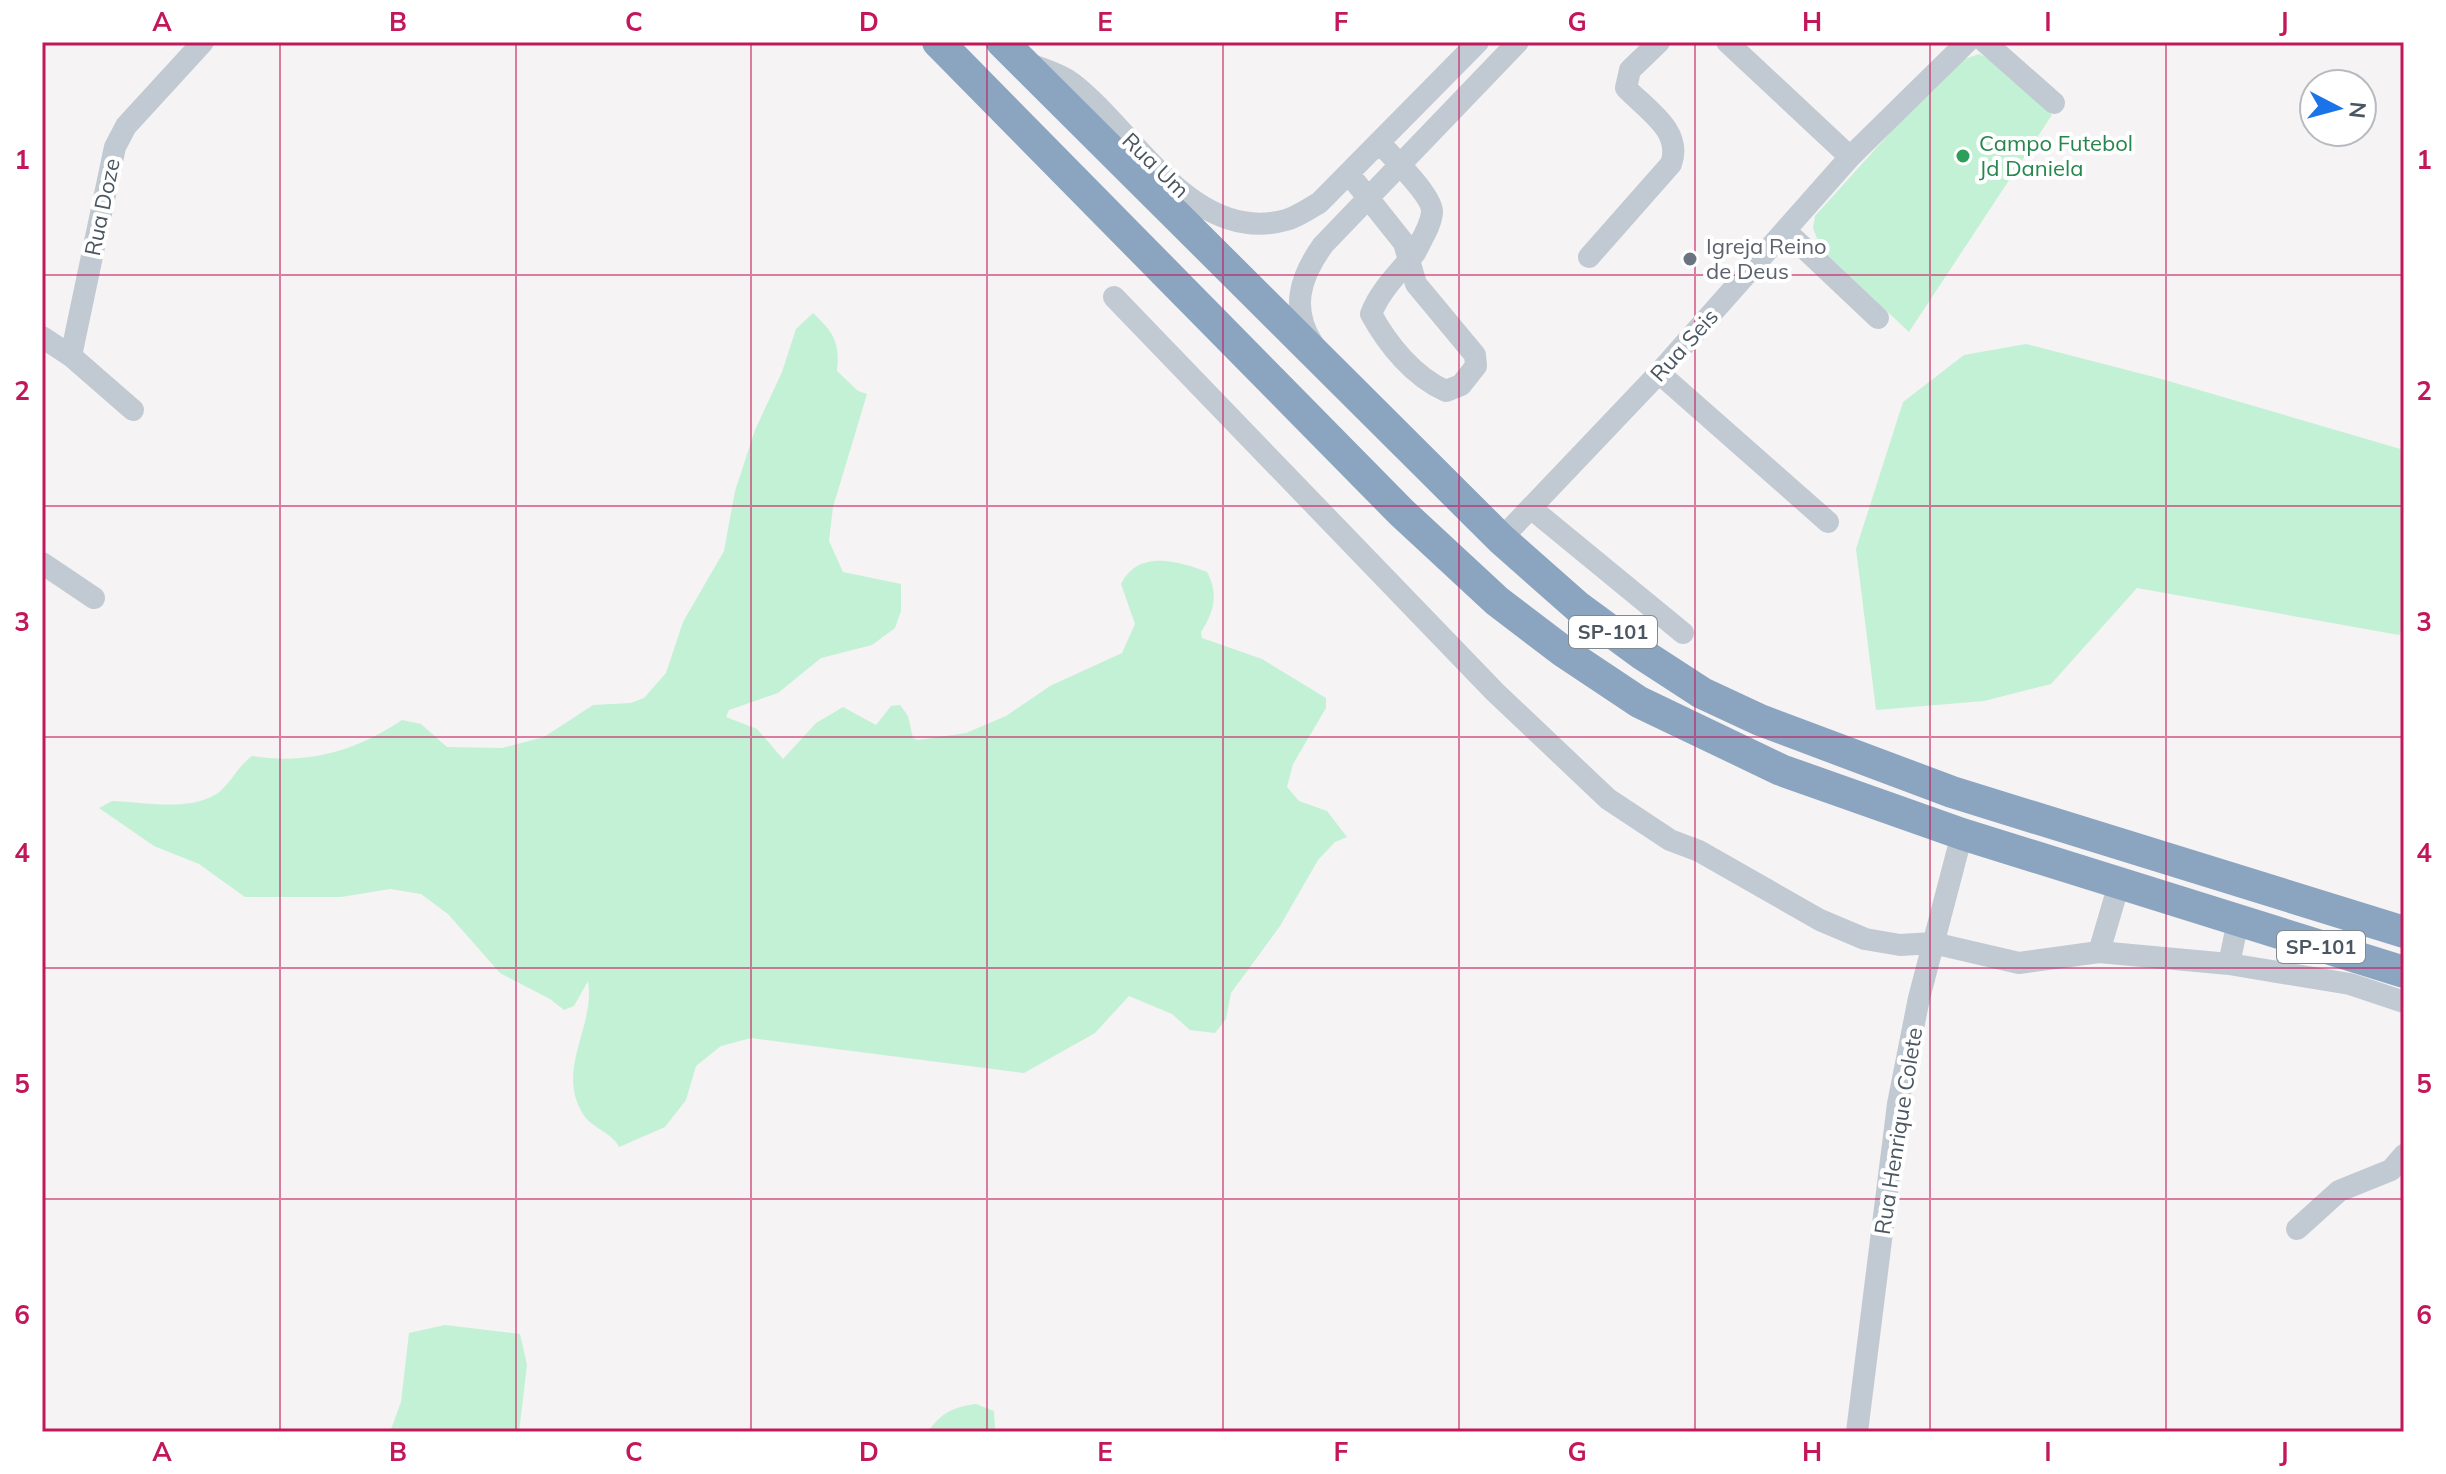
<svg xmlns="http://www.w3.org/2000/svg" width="2446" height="1474" font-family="Mulish,sans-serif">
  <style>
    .green { fill: #c3f1d5 }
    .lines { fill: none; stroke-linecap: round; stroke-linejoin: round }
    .minor { stroke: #c1cad2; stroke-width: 22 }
    .highway { stroke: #8ba5c1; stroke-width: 32 }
    .grid { fill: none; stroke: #c2185b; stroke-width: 2; stroke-opacity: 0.55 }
    .leisure-dot { fill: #2e9e5b; stroke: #fff; stroke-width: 3 }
    .worship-dot { fill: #6b7280; stroke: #fff; stroke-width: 3 }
    .labels { text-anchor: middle; stroke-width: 8; stroke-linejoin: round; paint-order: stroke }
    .shield { fill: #fff; stroke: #808990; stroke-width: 2 }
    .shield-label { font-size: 20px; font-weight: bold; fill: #4a5661 }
    .leisure-label { font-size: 22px; fill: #27864d; stroke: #fff; text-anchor: start }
    .street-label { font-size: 22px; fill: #4a5661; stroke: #fff }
    .worship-label { font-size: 22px; fill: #5b616d; stroke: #fff; text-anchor: start }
    .neatline { fill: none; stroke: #c2185b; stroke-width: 3 }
    .grid-label { font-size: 26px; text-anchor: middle; font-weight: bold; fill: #c2185b }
  </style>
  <rect width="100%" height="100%" fill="#f5f3f3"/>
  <!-- green -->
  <path class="green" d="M1979,54l17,8 56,53 -143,217 -88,-83 -8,-21 2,-12 138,-153z
    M813,313c21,20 27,29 24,58l21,20 9,3 -34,113 -4,34 14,31 58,12v27l-6,17 -23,17 -51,13 -43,35 -49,17 -3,7 31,12 26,30 33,-36 27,-16 33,18 15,-19 9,-1 8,11 5,22 5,2 48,-7 40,-17 44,-30 72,-33 13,-29 -14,-40c17,-34 55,-24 86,-12 12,22 7,40 -6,60l1,6 60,21 64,39v10l-33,56 -6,23 12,14 28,10 20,26 -12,5 -17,18 -38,66 -49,67 -5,26 -11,14 -25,-3 -18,-16 -43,-18 -34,37 -71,40 -273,-35 -30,8 -25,20 -10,34 -21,27 -46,20c-7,-15 -28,-19 -36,-33 -28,-45 13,-88 5,-133l-14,25 -10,4 -14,-11 -50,-26 -52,-59 -27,-20 -31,-5 -49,8h-96l-46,-33 -45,-18 -55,-38 13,-7c31,1 79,11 106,-8 13,-10 20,-27 34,-37 55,9 104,-5 150,-36l19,4 26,23 55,1 42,-11 49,-32 38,-2 13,-5 22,-25 17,-51 41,-71 11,-60 20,-61 27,-58 14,-43z
    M2026,344l132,34 246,72v178l-5,7 -262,-47 -86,96 -67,17 -108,9 -20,-161 47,-147 61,-47z
    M445,1325l75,9 7,31 -8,67h-129l11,-30 8,-69z
    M976,1404l18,7 1,17 -5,4h-62c13,-19 25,-25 48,-28z"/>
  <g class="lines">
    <!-- minor -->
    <path class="minor" d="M1727,42l123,115
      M1985,42l69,61
      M1032,65c13,5 28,9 40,18 62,47 120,163 214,137 11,-3 22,-11 33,-17l159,-161
      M1349,174l55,69 12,41 59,71 1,11 -15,19 -15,6c-32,-14 -58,-46 -75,-77 9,-24 28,-41 44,-61 6,-13 16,-27 17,-41 1,-16 -41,-56 -53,-70
      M1787,232l91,86
      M1589,257l82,-93c12,-33 -24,-54 -45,-76l4,-18 29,-28
      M1114,297l381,395 113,107 62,41 29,11 121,69 45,19 35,6 33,-2 86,20 80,-11 130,12 121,20 54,18
      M42,337l29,19 62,54
      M1313,344c-23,-35 -13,-67 10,-99l195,-203
      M71,356l44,-209 11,-21 77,-84
      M1659,373l169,149
      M1532,509l151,124
      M1501,539l158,-166 191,-216 117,-115
      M42,563l52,35
      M2099,952l20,-68
      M2229,964l9,-43
      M2297,1229l42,-38 52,-21 13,-15
      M1857,1432l41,-328 21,-106 43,-164"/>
    <!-- highway -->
    <path class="highway" d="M938,42l463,470 96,89 67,51 75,50 142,68 181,64 442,138
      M1002,42l499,497 77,68 64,47 60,39 58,27 192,72 452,140"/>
  </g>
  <!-- grid -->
  <path class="grid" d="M280,42v1390M516,42v1390M751,42v1390M987,42v1390M1223,42v1390M1459,42v1390M1695,42v1390M1930,42v1390M2166,42v1390M42,275h2362M42,506h2362M42,737h2362M42,968h2362M42,1199h2362"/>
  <!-- markers -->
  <circle class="leisure-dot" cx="1963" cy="156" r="8"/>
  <circle class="worship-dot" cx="1690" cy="259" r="8"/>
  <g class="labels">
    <!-- shield labels -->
    <g class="shield">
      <rect x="1569" y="616" width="88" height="32" rx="6"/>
      <rect x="2277" y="931" width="88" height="32" rx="6"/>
    </g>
    <g class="shield-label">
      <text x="1613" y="639">SP-101</text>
      <text x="2321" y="954">SP-101</text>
    </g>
    <!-- leisure labels -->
    <g class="leisure-label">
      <text x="1979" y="151">Campo Futebol<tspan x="1979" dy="25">Jd Daniela</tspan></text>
    </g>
    <!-- street labels -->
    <g class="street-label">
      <text transform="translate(1156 165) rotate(44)" y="8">Rua Um</text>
      <text transform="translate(102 207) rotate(-78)" y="8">Rua Doze</text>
      <text transform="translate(1684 345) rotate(-48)" y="8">Rua Seis</text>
      <text transform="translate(1898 1131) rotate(-81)" y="8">Rua Henrique Colete</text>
    </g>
    <!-- worship labels -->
    <g class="worship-label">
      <text x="1706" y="254">Igreja Reino<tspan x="1706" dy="25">de Deus</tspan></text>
    </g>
  </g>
  <!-- border -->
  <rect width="2446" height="1474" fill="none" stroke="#ffffff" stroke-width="88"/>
  <!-- north arrow -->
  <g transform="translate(2338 108) rotate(96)"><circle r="38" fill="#ffffff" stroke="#b7bbc0" stroke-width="2"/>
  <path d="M0-6L14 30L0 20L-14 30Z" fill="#1a73e8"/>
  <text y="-12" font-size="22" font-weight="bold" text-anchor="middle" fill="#4a5661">N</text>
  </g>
  <rect x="44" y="44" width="2358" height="1386" class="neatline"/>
  <g class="grid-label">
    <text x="162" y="31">A</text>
    <text x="398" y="31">B</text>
    <text x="634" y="31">C</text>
    <text x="869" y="31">D</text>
    <text x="1105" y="31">E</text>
    <text x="1341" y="31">F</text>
    <text x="1577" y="31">G</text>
    <text x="1812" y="31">H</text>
    <text x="2048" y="31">I</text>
    <text x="2284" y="31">J</text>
    <text x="22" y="169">1</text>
    <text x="2424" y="169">1</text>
    <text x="22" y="400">2</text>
    <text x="2424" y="400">2</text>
    <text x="22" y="631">3</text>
    <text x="2424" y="631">3</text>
    <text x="22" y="862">4</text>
    <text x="2424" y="862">4</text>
    <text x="22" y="1093">5</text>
    <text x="2424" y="1093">5</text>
    <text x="22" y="1324">6</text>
    <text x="2424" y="1324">6</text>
    <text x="162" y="1461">A</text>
    <text x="398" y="1461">B</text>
    <text x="634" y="1461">C</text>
    <text x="869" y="1461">D</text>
    <text x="1105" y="1461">E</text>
    <text x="1341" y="1461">F</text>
    <text x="1577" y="1461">G</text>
    <text x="1812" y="1461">H</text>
    <text x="2048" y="1461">I</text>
    <text x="2284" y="1461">J</text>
  </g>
</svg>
